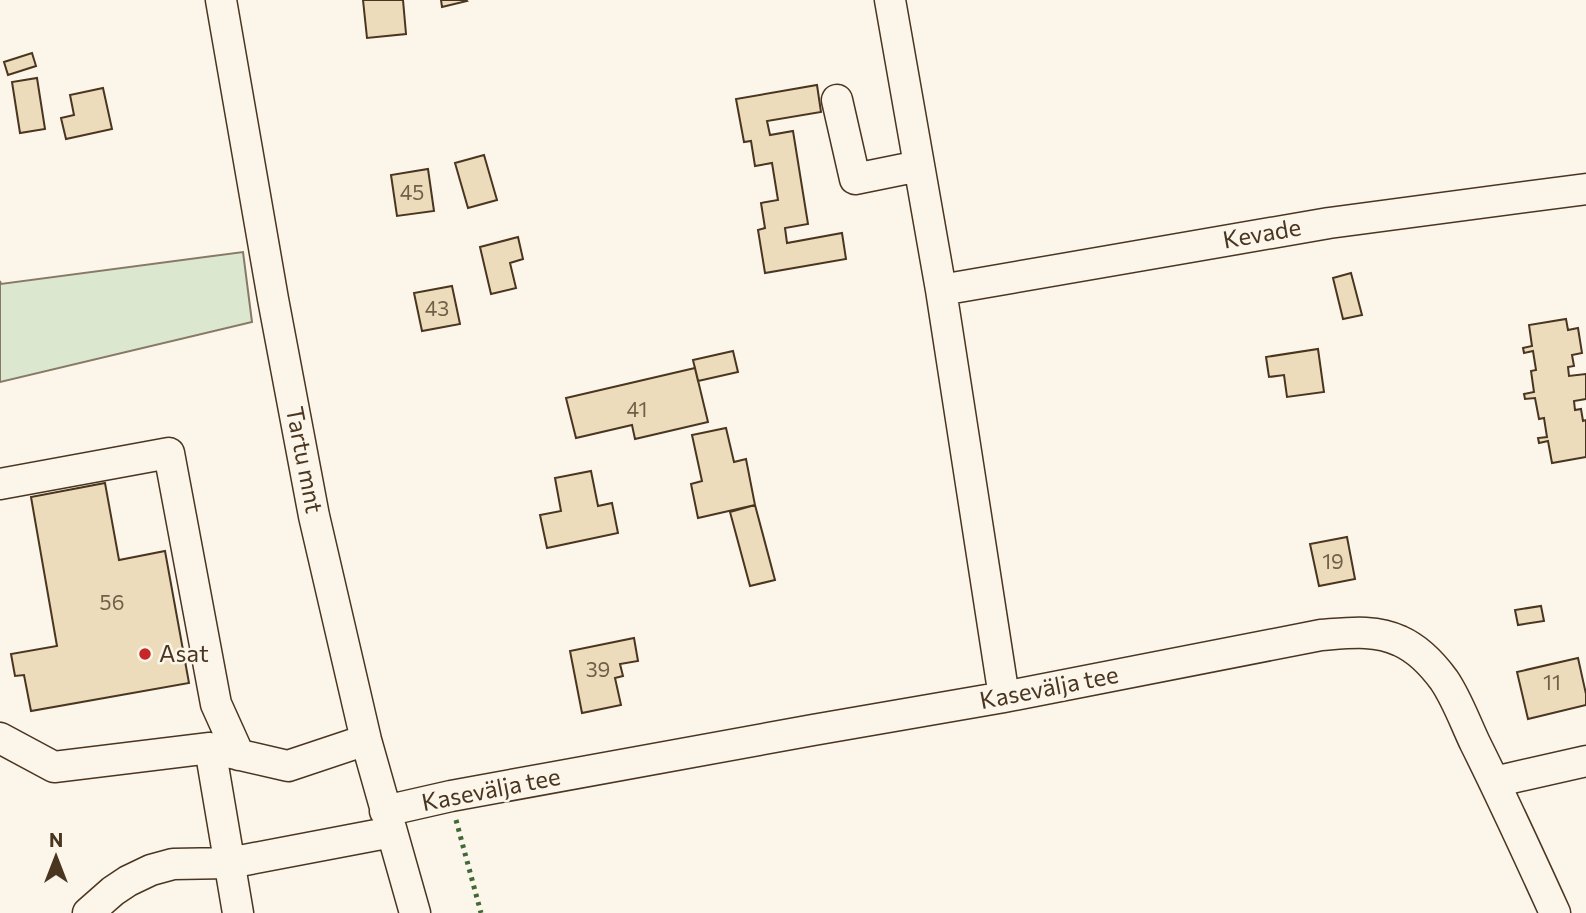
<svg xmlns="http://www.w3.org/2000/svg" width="1586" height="913" font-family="Commissioner,sans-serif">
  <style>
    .green { fill: #dce7d0; stroke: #887966; stroke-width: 2 }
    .building { fill: #ecdcbc; stroke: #4a3520; stroke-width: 2 }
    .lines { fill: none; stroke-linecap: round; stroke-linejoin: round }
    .minor-casing { stroke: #4a3520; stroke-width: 33 }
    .minor { stroke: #fbf6e9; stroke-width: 30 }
    .hedge { stroke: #436837; stroke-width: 5; stroke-dasharray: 3.5 5; stroke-linecap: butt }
    .poi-dot { fill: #c62828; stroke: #fbf6e9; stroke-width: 2.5 }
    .labels { text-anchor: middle; stroke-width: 5; stroke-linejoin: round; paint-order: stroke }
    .number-label { font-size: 21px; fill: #725f47 }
    .street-label { font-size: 24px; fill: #4a3520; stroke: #fbf6e9 }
    .poi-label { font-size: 24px; fill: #4a3520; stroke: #fbf6e9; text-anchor: start }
  </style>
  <rect width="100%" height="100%" fill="#fbf6e9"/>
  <!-- green -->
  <path class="green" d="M243,252l9,70 -252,60v-101l1,3z"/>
  <!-- building -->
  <path class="building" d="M363,0h40l3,34 -39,4z
    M441,0h25l1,1 -25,6z
    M32,53l4,13 -28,9 -4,-13z
    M37,78l8,51 -25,4 -8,-51z
    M817,85l4,27 -54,9 3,14 23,-4 15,93 -23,4 2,15 55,-10 4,26 -81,14 -7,-43 7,-2 -4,-25 17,-3 -6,-37 -17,3 -4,-25 -7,1 -8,-43z
    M103,88l9,41 -46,10 -5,-21 13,-3 -4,-20z
    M484,155l13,45 -29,8 -13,-45z
    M428,169l6,42 -37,5 -6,-41z
    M518,237l5,22 -13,4 6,25 -25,6 -11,-47z
    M1351,273l11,42 -19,4 -10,-41z
    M452,286l8,38 -38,7 -8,-38z
    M1566,319l2,11 10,-2 4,25 -10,2 2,11 -6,1 1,9 17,-2v25l-12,2 1,9 6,-1 2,12 3,-1v37l-34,6 -4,-22 -9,2 -1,-5 9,-1 -3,-19 -5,1 -4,-21 -10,1 -1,-5 10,-2 -3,-21 5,-1 -3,-19 -9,2 -1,-5 9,-2 -3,-21z
    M1318,349l6,43 -37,5 -3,-22 -15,2 -3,-20z
    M733,351l5,21 -40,9 -5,-21z
    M695,368l13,54 -73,17 -3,-14 -56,13 -10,-40z
    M726,428l8,34 12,-3 9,46 -57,13 -7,-34 11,-3 -10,-46z
    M591,471l7,35 14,-3 6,30 -71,15 -7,-33 21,-4 -6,-33z
    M105,483l14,77 46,-9 24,132 -158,28 -7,-36 -9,1 -4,-22 46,-8 -26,-149z
    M755,505l20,75 -25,6 -20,-74z
    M1347,537l8,42 -36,7 -9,-42z
    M1541,606l3,15 -26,4 -3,-15z
    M634,638l4,23 -18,3 3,12 -8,2 6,27 -39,8 -12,-62z
    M1578,658l8,36v11l-58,14 -11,-47z"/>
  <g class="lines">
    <!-- minor casing -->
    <g class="minor-casing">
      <path id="minor" d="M221,0l52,299 41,217 52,224 49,173
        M890,0l51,290 63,407
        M837,100l18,79 64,-13
        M941,290l388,-67 257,-34
        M0,484l169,-31 47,251 23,51
        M0,738l54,29 156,-19 78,18 78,-26
        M210,748l28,165
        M1494,782l92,-21
        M385,811l66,-15 362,-66 191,-33 317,-62c27,-2 54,-6 79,6 18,8 33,24 44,39 13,19 21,42 31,63 28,56 54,113 80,170
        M88,913l25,-22 15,-10 23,-11 22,-6 56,-1 163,-31"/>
    </g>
    <!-- minor -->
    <use href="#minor" class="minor"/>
    <!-- hedge -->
    <path class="hedge" d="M456,820l25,93"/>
  </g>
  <!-- markers -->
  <circle class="poi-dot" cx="145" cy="654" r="7"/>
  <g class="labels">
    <!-- number labels -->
    <g class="number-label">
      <text x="412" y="200">45</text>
      <text x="437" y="316">43</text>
      <text x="637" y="417">41</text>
      <text x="1333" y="569">19</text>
      <text x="112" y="610">56</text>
      <text x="598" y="677">39</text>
      <text x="1552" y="690">11</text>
    </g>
    <!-- street labels -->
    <g class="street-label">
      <text transform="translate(1262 234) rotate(-10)" y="8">Kevade</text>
      <text transform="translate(304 460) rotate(79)" y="8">Tartu mnt</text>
      <text transform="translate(1049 688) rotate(-11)" y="8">Kasevälja tee</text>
      <text transform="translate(491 790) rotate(-11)" y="8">Kasevälja tee</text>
    </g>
    <!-- poi labels -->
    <g class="poi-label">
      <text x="159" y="662">Asat</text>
    </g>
  </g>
  <!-- north arrow -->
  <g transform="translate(56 857)" stroke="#fbf6e9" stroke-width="5" paint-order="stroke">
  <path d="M0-5L12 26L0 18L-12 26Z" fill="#4a3520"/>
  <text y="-10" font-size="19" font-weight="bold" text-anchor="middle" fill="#4a3520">N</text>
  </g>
</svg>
